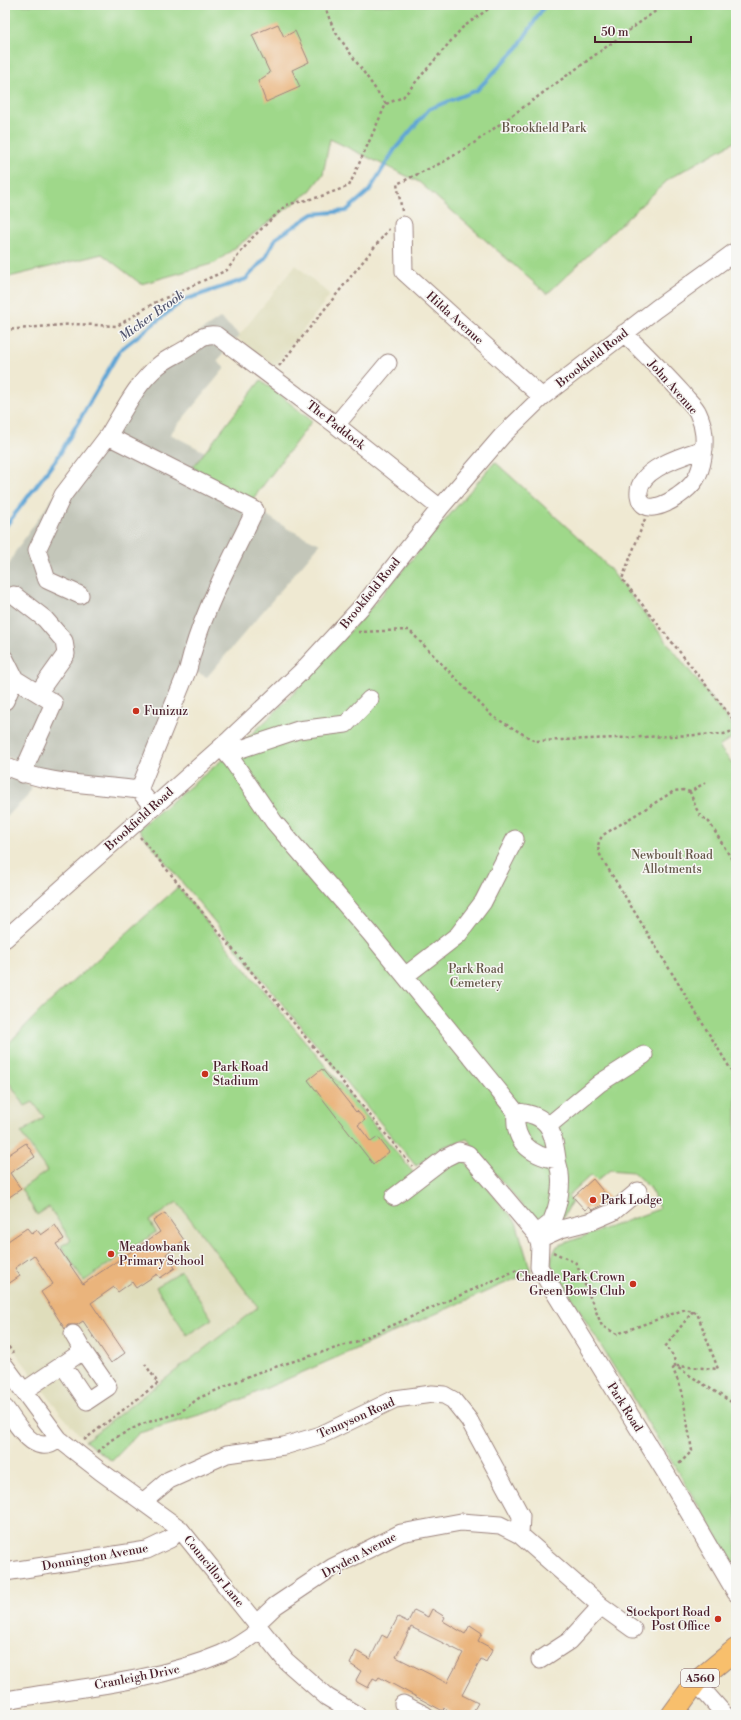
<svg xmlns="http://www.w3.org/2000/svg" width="741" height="1720" font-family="'Libre Bodoni',serif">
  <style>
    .built { fill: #dfddbb }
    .industrial { fill: #c3c6b9 }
    .green { fill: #9fd88a; stroke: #747c5a }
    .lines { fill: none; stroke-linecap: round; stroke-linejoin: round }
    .stream { stroke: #5fa5d5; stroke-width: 4 }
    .building { fill: #eab47b; fill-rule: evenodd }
    .minor-casing { stroke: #9c847e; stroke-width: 19 }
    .major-casing { stroke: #9c847e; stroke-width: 23 }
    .path { stroke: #9c847e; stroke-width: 2.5; stroke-dasharray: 3 3; stroke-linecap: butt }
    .minor { stroke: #fff; stroke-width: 17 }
    .major { stroke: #f8bf6c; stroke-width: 21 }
    .poi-dot { fill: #c8321e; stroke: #f6f6f2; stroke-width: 1.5 }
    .labels { text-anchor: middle; stroke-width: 3; stroke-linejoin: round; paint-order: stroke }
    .shield { fill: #f6f6f2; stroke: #7e6067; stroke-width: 1 }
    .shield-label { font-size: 11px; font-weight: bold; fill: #4a1f2b }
    .park-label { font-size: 12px; fill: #645648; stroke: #f6f6f2 }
    .street-label { font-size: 12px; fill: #4a1f2b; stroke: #f6f6f2 }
    .poi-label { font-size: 12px; fill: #4a1f2b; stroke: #f6f6f2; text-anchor: start }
    .water-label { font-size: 13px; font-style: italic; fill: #52556f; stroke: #f6f6f2 }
  </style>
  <rect width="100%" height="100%" fill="#f6f6f2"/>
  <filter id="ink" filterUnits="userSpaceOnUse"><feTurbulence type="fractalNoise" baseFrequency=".025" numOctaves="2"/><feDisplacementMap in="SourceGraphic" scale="8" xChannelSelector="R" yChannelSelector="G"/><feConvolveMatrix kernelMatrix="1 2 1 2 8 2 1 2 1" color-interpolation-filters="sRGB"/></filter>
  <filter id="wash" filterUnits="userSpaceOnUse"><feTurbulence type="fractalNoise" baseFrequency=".012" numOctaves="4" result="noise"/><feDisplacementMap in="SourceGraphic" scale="16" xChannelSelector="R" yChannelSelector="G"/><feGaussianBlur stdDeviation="0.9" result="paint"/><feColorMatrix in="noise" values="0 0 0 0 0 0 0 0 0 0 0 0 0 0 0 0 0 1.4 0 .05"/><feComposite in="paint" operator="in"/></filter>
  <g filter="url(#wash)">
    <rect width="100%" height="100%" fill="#efe9d2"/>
    <!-- built -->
    <path class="built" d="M296,265l34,30 -55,72 -38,-29z
      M35,1018l223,289 -173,134 -24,-27 -56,-76v-291z"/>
    <!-- industrial -->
    <path class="industrial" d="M220,318l20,17 -23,26 8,7 -55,66 35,18 -12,15 95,62 32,15 -113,133 -25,-11 -44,115 -101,-11 -32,-14v-183l10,-21 58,-83 109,-125z
      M5,771l27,17 -5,9 -22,21z"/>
    <!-- green -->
    <path class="green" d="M5,5h731v136l-66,37 -123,116 -128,-112 -89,-43 -7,35 -13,17 -95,72 -74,21 -39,-30 -97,24z
      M261,380l51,41 -63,83 -56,-37z
      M495,462l93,84 21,22 127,162v5l-17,12 17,21v799l-185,-303 1,-8 5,-10 102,-37 -8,-20 -18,-17 -23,-2 -13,11 -6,-6 -23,21 4,6 -12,20 -28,-4 -65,-79 -24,8 -27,19 -278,-337c52,-43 106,-84 153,-133 72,-75 136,-156 204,-234z
      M178,887l239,290 45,-19 54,64 15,50 -312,137 -80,24 -27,28 -27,-20 173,-134 -81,-105 -28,19 7,11 -72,49 -23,-35 10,-6 -22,-33 -12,8 -16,-26 26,-18 -26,-38 23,-16 -11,-15 -8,4 -14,-21 -6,-5v-33l37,-38z
      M181,1271l31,48 -25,16 -31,-48z"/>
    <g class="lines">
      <!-- stream -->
      <path class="stream" d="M5,527l53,-70 62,-107 64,-50 62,-21 19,-21 11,-20 37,-24 33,-3 23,-20 26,-42 34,-40 48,-19 41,-43 27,-42"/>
    </g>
    <g id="blocks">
      <!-- building -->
      <path class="building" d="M278,24l6,13 11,-6 14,31 -17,8 8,17 -34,15 -8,-21 12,-8 -18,-38z
        M322,1069l34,43 1,-1 8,9 -7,5 13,17 7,-5 11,15 -16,12 -65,-84z
        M26,1143l9,14 -25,16 11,16 -16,11v-43z
        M593,1179l18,22 -19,9 -3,-3 -4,3 -12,-13z
        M165,1213l19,27 -18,14 9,14 -15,10 -3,-4 -21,14 -4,-6 -14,10 -4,-5 -23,16 34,50 -14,10 -28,-42 -6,4h-9l-3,4 -24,-37 12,-8 -19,-29 -19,13 5,8 -15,10v-43l22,-15 5,6 5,-4 4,5 14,-10 9,14 -8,5 27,40 77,-52 -7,-11z
        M432,1609l13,8 -2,4 22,13 5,-9 12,8 -4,8 15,8 -7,13 -5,-3 -19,36 16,8 -7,12h-13l-14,-7 -1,3 -64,-34 -2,3 -4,-2 -5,10 -11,-6 -1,-2 5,-9 -11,-7 6,-13 14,8 12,-24 5,3 11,-21 10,5 6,-12 14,7zM411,1627l52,26 -16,30 -51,-26z"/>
    </g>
  </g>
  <g filter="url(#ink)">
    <use href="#blocks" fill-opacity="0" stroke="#9c847e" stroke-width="1"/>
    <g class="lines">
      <!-- minor casing -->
      <g class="minor-casing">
        <path id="minor" d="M403,225l1,47 138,125
          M624,333c20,20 40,40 59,61 4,6 12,12 15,19 7,15 7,28 5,44 -3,19 -9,28 -25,39 -11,8 -36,21 -39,-1 -3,-26 46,-40 65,-46
          M336,425l52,-62
          M108,436c15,-24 28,-52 50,-70 9,-8 21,-12 31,-19 9,-7 15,-14 27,-12l120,90 104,83
          M14,595l31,24 19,22 2,13 -28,39
          M80,595l-33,-15 -10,-30 26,-55 45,-59 147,74c-24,51 -54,103 -67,159l-49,121 13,16
          M5,659l10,20 39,24 -32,71
          M5,701l10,-22
          M221,747l11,13 42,62 96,111 146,179c33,2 37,18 41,47 0,5 3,10 3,15 2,14 -2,33 -8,46 -2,5 -11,10 -16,14
          M229,756l9,-6 60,-20 48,-6 24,-25
          M5,766c41,19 90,18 134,24
          M5,939l225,-200 71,-67 64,-69 75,-95 62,-72 40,-39 114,-88 80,-58
          M405,976l53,-41 25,-33 32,-63
          M516,1112c-3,30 14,43 41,48
          M548,1126l52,-43 44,-28
          M394,1197l51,-39 14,-7 9,3 68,80 4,11 -1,22 128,208 69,118
          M541,1238l20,-9 31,-8 21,-9 25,-21
          M62,1364l25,37 21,-14 -25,-36
          M5,1366l54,73 41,32 80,58 106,132 41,36 30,18
          M24,1391l59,-40 -10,-17
          M5,1408c13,17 29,51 54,31
          M143,1502l26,-22 58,-26 57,-8 37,-11 74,-36 37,-5 12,1 9,5 16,20 52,96 -1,19
          M5,1572l142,-22 23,-11 10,-10
          M256,1624l19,-18 58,-39 68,-34 60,-11 39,3 20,10 81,71 32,23
          M540,1660l29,-19 32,-35
          M696,1682l29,33
          M5,1700c71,-12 150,-18 216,-46 14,-6 27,-15 39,-24
          M403,1704l22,11"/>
      </g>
      <!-- major casing -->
      <g class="major-casing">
        <path id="major" d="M672,1715l24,-33 40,-33"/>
      </g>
      <!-- path -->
      <path class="path" d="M324,5l10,25 52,74
        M402,211l-5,-27 48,-23 29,-18 190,-138
        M5,330l68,-6 44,2 37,-23 73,-33 24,-31 35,-34 33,-8 30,-11 37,-82 17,-7 59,-69 32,-23
        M279,366l110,-137
        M645,519l-23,60 114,144
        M358,632l51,-2 83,86 43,25 189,-7 12,-4
        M706,782l-16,10 6,16 4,7 9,7 27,44
        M690,792l-7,-2 -9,1 -71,44c-6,8 -6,13 -2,22l135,221
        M140,837l272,329
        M553,1252l23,11 26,63 15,8 69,-25 11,4 21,56 -43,-3 -2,3 9,22 10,60 -15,15
        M693,1311l-28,36c7,6 10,10 10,19l61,39
        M5,1342l8,11
        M84,1440l74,-57 -13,-19
        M98,1452l13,-12 31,-16 37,-11 20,-15 57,-25 99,-31 162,-72h10"/>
      <!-- minor -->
      <use href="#minor" class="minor"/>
      <!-- major -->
      <use href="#major" class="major"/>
    </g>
  </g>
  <!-- markers -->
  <g class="poi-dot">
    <circle cx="136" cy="711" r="4"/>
    <circle cx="205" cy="1074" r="4"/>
    <circle cx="593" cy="1200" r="4"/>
    <circle cx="111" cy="1254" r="4"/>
    <circle cx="633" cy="1284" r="4"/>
    <circle cx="718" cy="1619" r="4"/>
  </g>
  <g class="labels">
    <!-- shield labels -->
    <rect class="shield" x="681" y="1669" width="38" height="18" rx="3"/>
    <g class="shield-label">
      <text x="700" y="1682">A560</text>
    </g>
    <!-- park labels -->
    <g class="park-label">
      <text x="544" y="132">Brookfield Park</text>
      <text x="672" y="859">Newboult Road<tspan x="672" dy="14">Allotments</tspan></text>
      <text x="476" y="973">Park Road<tspan x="476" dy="14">Cemetery</tspan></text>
    </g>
    <!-- street labels -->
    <g class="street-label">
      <text transform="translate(455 318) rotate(42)" y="4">Hilda Avenue</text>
      <text transform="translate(592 358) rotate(-38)" y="4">Brookfield Road</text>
      <text transform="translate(673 387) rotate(49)" y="4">John Avenue</text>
      <text transform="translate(336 425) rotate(38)" y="4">The Paddock</text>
      <text transform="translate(370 593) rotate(-51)" y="4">Brookfield Road</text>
      <text transform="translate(139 819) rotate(-42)" y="4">Brookfield Road</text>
      <text transform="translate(625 1407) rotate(58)" y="4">Park Road</text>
      <text transform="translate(356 1418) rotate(-24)" y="4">Tennyson Road</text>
      <text transform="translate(359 1555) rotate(-28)" y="4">Dryden Avenue</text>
      <text transform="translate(95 1557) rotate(-10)" y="4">Donnington Avenue</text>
      <text transform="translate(214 1571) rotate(51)" y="4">Councillor Lane</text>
      <text transform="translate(137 1677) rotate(-11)" y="4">Cranleigh Drive</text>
    </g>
    <!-- poi labels -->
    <g class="poi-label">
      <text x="144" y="715">Funizuz</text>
      <text x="213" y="1071">Park Road<tspan x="213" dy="14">Stadium</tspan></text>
      <text x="601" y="1204">Park Lodge</text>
      <text x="119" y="1251">Meadowbank<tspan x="119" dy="14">Primary School</tspan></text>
      <text x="625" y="1281" text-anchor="end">Cheadle Park Crown<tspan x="625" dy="14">Green Bowls Club</tspan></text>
      <text x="710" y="1616" text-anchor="end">Stockport Road<tspan x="710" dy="14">Post Office</tspan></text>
    </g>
    <!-- water labels -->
    <g class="water-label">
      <text transform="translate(151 315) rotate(-36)" y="5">Micker Brook</text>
    </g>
  </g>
  <!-- margin -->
  <rect width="741" height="1720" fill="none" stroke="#f6f6f2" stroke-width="20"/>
  <!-- scale -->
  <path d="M595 36v6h96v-6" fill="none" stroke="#4a1f2b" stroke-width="2"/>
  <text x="601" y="36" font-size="12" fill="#4a1f2b" stroke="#f6f6f2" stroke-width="3" paint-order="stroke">50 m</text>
</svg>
